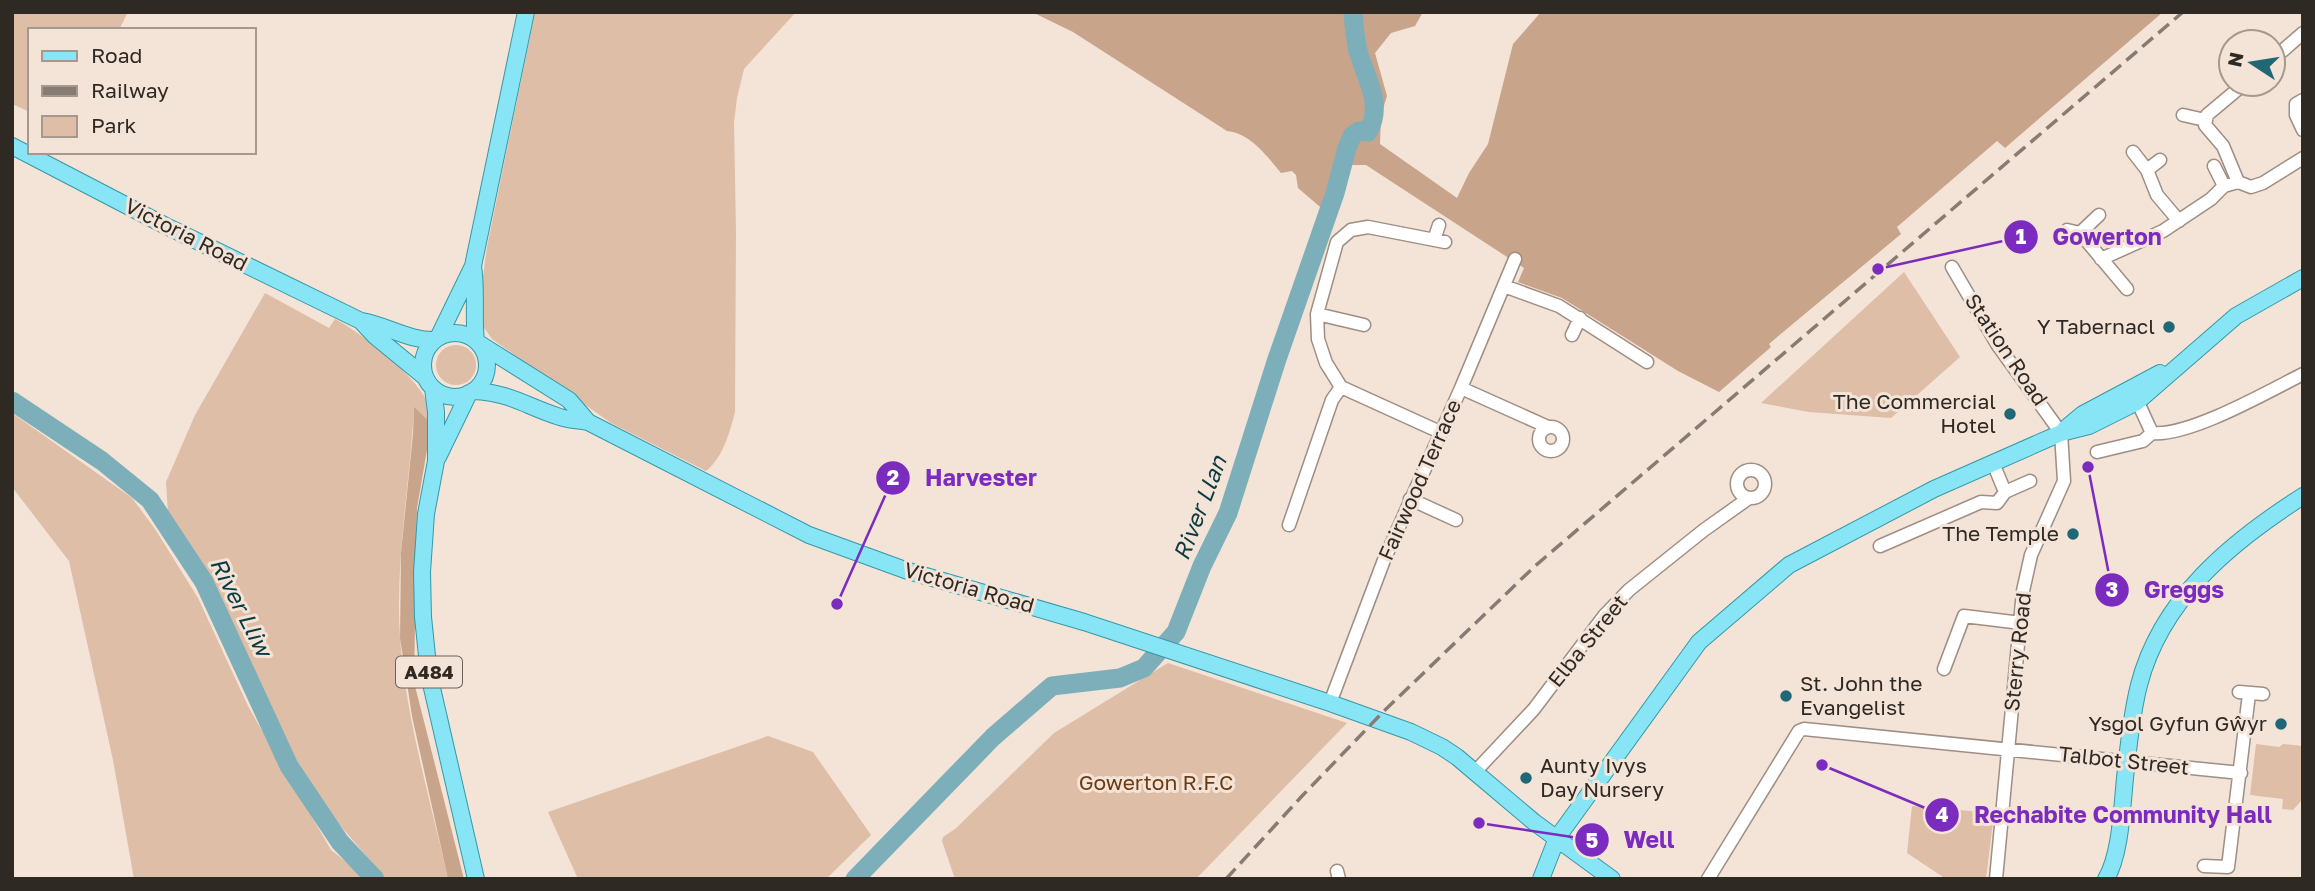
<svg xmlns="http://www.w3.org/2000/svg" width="2315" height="891" font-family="'Golos Text',sans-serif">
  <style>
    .green { fill: #debea6 }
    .forest { fill: #c8a48a }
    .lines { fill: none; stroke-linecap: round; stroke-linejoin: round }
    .river { stroke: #7dafba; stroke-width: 19 }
    .minor-casing { stroke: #9e8e83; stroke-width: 15 }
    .major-casing { stroke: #3698a7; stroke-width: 18 }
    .minor { stroke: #fff; stroke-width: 12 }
    .major { stroke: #88e5f5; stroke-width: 16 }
    .rail { stroke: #877c74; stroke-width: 3.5; stroke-dasharray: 14 7; stroke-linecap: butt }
    .poi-dot { fill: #206875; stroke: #f4e3d7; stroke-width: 2.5 }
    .labels { text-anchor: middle; stroke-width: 6; stroke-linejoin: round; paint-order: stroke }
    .shield { fill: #f4e3d7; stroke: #6a615a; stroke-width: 2 }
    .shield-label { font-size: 19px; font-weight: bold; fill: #2f2924 }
    .street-label { font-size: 21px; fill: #2f2924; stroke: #f4e3d7 }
    .poi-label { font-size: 21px; fill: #2f2924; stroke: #f4e3d7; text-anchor: end }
    .park-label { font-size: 21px; fill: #6b3c12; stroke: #f4e3d7 }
    .water-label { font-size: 23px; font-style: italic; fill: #0a3b43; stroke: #f4e3d7 }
    .leader { fill: none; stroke: #7b2cbf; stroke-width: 2.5 }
    .callout-dot { fill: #7b2cbf; stroke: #f4e3d7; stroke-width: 2.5 }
    .mark-label { font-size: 21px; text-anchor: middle; font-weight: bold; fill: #fff }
    .callout-label { font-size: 23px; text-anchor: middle; font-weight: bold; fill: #7b2cbf; stroke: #f4e3d7; stroke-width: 6; stroke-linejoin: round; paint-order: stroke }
  </style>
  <rect width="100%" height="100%" fill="#f4e3d7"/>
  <!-- green -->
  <path class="green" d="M12,12h116l-9,18h-89v82l-18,-8z
    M535,12h261l-52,57 -7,29 -3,25 2,108 -1,181c-5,19 -12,46 -29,59l-95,-48 -119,-84 -9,-13 -4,-19 8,-60z
    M1904,272l56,85 -69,61 -82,-6 -48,-9z
    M265,293l64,35 6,-9c24,12 91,63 95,91 0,4 -1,8 -1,11l-15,-13c-4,76 -19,153 -14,229 5,78 31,165 48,242h-62l-65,-76 -42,-72 -52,-113 -59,-105 -2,-31 29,-67z
    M436 365a20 20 0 1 1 40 0a20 20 0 1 1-40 0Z
    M12,413l120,85 23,31 43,69 51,110 82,142 37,29h-234l-21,-119 -44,-199 -57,-74z
    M1168,663l179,60 -151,156h-241l-13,-38 1,-4 12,-8 99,-96z
    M768,736l45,16 58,83 -45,44h-248l-30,-67z
    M2256,744l23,3 4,-3 20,2 -2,55 -8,9 -11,-1 1,-10 -33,-4z
    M1912,806l82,7 -8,66h-40l-39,-26z"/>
  <!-- forest -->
  <path class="forest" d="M1032,12h391l-8,14 -24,7 -16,20 12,43 -6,19 -1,29 77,54 12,-25 19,-29 25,-100 28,-32h622l-158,136 -8,-7 -100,86 4,7 -125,104 -7,6 2,3 -52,45 -41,-21 -116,-73 -44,-16 6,-14 -158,-103h-16l-17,53 -35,-30 -2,-13 -4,-4 -11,2c-14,-17 -31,-40 -54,-42l-154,-99z
    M414,407l15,14 -2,29 -10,58 -3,174 50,197h-16l-36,-163 -12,-78 1,-85 12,-119z"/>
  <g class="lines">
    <!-- river -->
    <path class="river" d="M12,401l90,60 48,39 54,82 85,184 51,76 35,37
      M855,879l138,-142 59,-51 68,-8 24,-10 32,-36 26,-66 26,-53 49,-154 58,-166 12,-45 5,-12 7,-5 9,1c16,-28 -2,-53 -10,-81 -3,-13 -4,-25 -5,-39"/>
    <!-- minor casing -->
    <g class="minor-casing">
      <path id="minor" d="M2273,59l30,-26
        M2303,100l-7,4v11l7,15
        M2183,115l22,5
        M2133,152l14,18 10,25 22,26
        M2214,166l10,20
        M2147,170l13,-10
        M2238,182l-15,-36 -18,-21 2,-10 37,-31
        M2067,230l13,3 19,-18
        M2080,233l47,56
        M1434,240l5,-15
        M2101,259l62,-28 48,-32 13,-13 14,-4 13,5 12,-4 40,-25
        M1952,267l45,77 64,89 3,48 -33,74 -8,36 -27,288
        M1504,286l55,20 88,56
        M1317,314l47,11
        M1572,335l8,-17
        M1461,388l87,39
        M2135,396l17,37
        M1539 439a12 12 0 1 1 24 0a12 12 0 1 1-24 0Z
        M1440,432l-99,-45 -15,-24 -8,-24 -1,-25 20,-72 14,-12 17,-3 77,15
        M2097,452l46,-11 9,-8c37,4 117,-42 151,-59
        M1993,463l12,29
        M1737 484a14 14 0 1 1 28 0a14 14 0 1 1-28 0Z
        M1410,499l46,21
        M1289,525l43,-125 9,-13
        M1880,546l101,-44 16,1 8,-11 25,-11
        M1944,669l20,-53 57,7
        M2239,692l24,2
        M1330,703l54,-143 77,-172 54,-129
        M1474,773l60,-64 70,-93 25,-26 75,-60 45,-32
        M2204,866l24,1 21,-173
        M1337,871l2,8
        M1708,879l91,-148 5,-2 437,44"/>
    </g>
    <!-- major casing -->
    <g class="major-casing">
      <path id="major" d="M12,146l152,79 197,96c25,4 48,20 74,19
        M473,266c4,25 0,49 3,75
        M361,321l14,15 50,41
        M423 365a32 32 0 1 1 64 0a32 32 0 1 1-64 0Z
        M438,338l35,-72 53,-254
        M480,344l89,56 19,22
        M433,388l3,24v49l-10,53 -4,58 1,45 6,58 47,204
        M473,391c39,2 52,15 87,26 8,3 19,3 28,5l221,113 96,35 179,52 246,81 81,29 31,15 15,10 77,65 78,57
        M2065,429l18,-15 77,-41
        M438,457l31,-64
        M1541,879l16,-41 142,-196 90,-77 145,-76 127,-56 28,-7 48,-24 99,-86 67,-38
        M2106,879c16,-27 16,-79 20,-110 3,-28 6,-57 13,-84 22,-86 92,-143 164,-189"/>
    </g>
    <!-- minor -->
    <use href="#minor" class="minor"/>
    <!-- major -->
    <use href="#major" class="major"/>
    <!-- rail -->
    <path class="rail" d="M1226,879l76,-83 82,-85 151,-145 648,-554"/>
  </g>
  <!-- markers -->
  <g class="poi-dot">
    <circle cx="2169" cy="327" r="7"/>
    <circle cx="2010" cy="414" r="7"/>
    <circle cx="2073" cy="534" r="7"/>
    <circle cx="1786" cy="696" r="7"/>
    <circle cx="2281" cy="724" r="7"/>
    <circle cx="1526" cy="778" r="7"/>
  </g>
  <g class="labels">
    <!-- shield labels -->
    <rect class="shield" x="396" y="656.5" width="66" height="31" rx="5"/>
    <g class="shield-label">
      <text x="429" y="679">A484</text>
    </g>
    <!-- street labels -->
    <g class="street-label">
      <text transform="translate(186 235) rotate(27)" y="7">Victoria Road</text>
      <text transform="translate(2006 350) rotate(56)" y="7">Station Road</text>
      <text transform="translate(1420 480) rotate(-66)" y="7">Fairwood Terrace</text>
      <text transform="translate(969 588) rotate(16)" y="7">Victoria Road</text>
      <text transform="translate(1588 641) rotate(-51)" y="7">Elba Street</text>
      <text transform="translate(2018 652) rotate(-84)" y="7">Sterry Road</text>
      <text transform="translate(2124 761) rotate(6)" y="7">Talbot Street</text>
    </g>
    <!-- poi labels -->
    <g class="poi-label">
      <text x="2155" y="334">Y Tabernacl</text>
      <text x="1996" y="409">The Commercial<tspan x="1996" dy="24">Hotel</tspan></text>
      <text x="2059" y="541">The Temple</text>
      <text x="1800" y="691" text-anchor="start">St. John the<tspan x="1800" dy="24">Evangelist</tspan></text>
      <text x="2267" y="731">Ysgol Gyfun Gŵyr</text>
      <text x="1540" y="773" text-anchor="start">Aunty Ivys<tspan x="1540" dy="24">Day Nursery</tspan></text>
    </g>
    <!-- park labels -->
    <g class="park-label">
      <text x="1156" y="790">Gowerton R.F.C</text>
    </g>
    <!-- water labels -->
    <g class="water-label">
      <text transform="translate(1200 508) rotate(-69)" y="8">River Llan</text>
      <text transform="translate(241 607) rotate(63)" y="8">River Lliw</text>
    </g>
  </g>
  <!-- callouts -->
  <path class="leader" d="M1878 269L2021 237M837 604L893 478M2088 467L2112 590M1822 765L1942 815M1479 823L1592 840"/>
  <g class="callout-dot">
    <circle cx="1878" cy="269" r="7"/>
    <circle cx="837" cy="604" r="7"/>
    <circle cx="2088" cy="467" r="7"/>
    <circle cx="1822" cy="765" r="7"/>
    <circle cx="1479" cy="823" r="7"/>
    <circle cx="2021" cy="237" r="18"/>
    <circle cx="893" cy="478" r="18"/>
    <circle cx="2112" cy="590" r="18"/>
    <circle cx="1942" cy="815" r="18"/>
    <circle cx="1592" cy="840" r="18"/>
  </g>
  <g class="mark-label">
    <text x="2021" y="244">1</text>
    <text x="893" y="485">2</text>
    <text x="2112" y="597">3</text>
    <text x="1942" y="822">4</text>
    <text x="1592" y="848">5</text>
  </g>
  <g class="callout-label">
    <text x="2107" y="245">Gowerton</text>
    <text x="981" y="486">Harvester</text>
    <text x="2184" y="598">Greggs</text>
    <text x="2123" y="823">Rechabite Community Hall</text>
    <text x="1649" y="848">Well</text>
  </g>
  <!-- border -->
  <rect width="2315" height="891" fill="none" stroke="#2f2924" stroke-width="28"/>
  <!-- legend -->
  <rect x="28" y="28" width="228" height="126" fill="#f4e3d7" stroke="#a5998f" stroke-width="2"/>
  <rect x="42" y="51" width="35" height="10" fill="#88e5f5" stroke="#a5998f" stroke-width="2"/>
  <text x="91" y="63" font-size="21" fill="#2f2924">Road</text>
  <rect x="42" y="86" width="35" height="10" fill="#877c74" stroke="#a5998f" stroke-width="2"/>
  <text x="91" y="98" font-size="21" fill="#2f2924">Railway</text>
  <rect x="42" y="116" width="35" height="21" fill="#debea6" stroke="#a5998f" stroke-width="2"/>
  <text x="91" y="133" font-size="21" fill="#2f2924">Park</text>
  <!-- north arrow -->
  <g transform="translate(2252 63) rotate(282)"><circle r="33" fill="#f4e3d7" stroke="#a5998f" stroke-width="2"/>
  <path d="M0-5L12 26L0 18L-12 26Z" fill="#206875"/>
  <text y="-10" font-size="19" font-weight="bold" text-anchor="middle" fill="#2f2924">N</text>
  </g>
</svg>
